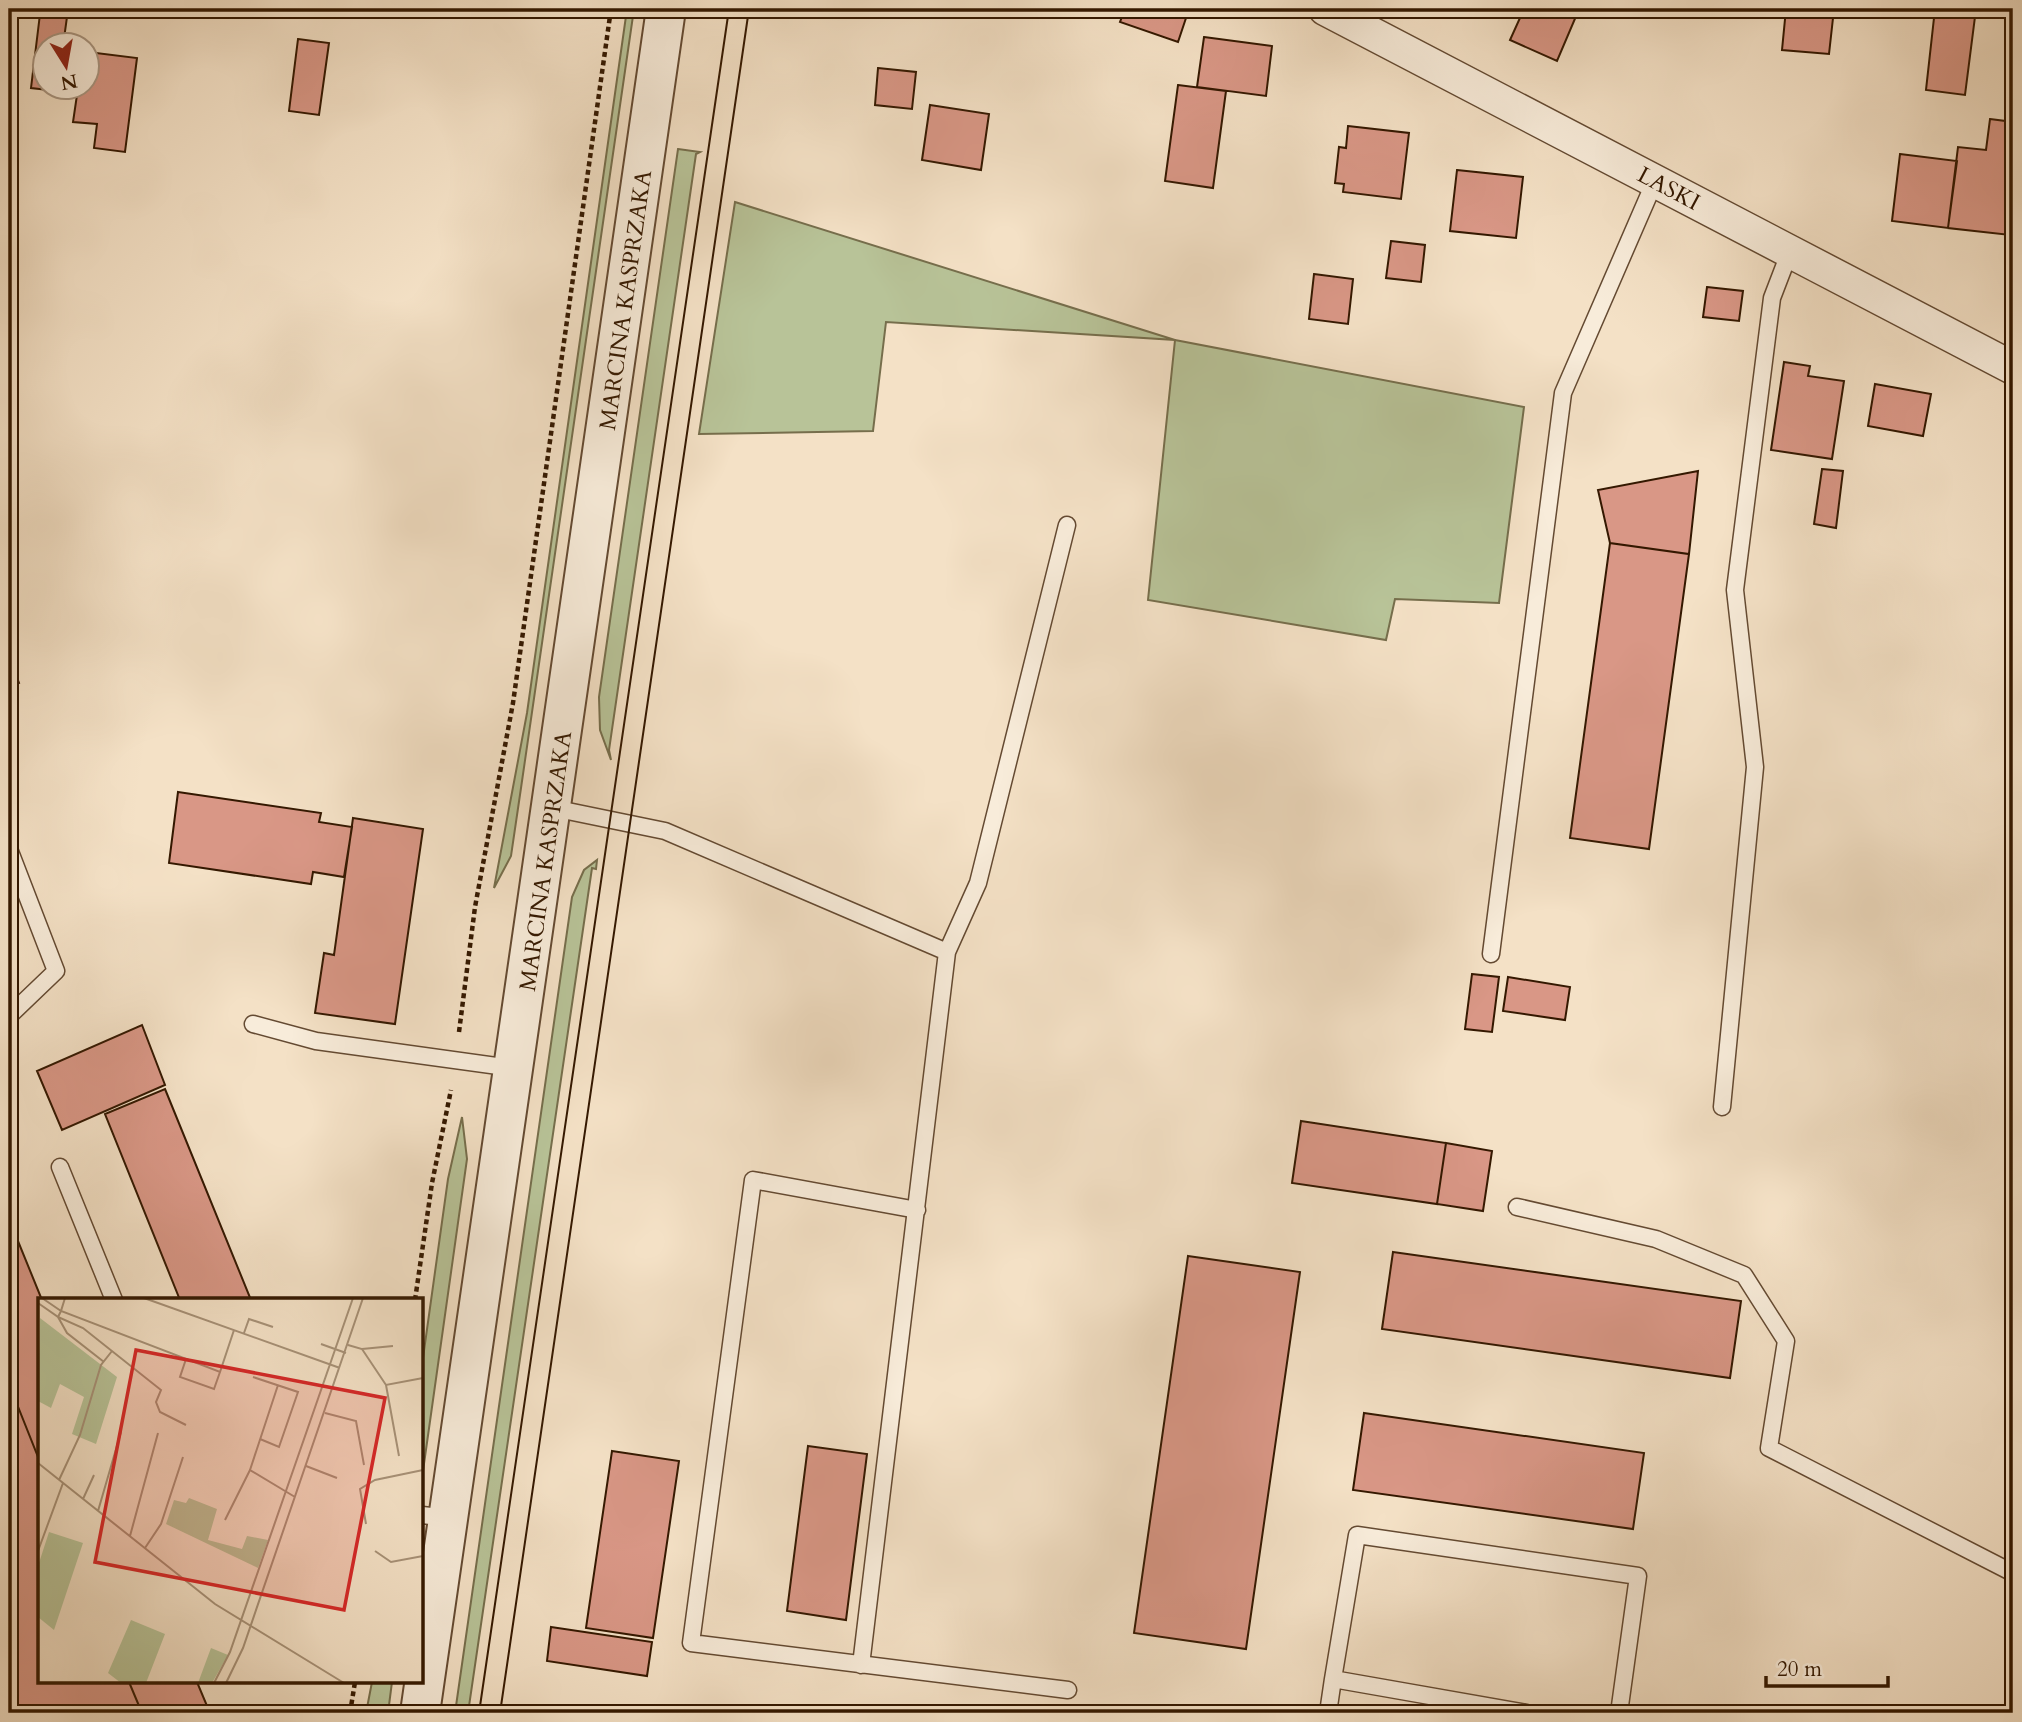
<svg xmlns="http://www.w3.org/2000/svg" width="2022" height="1722" font-family="Cardo,serif">
  <style>
    .green { fill: #b8c398; stroke: #766e4c; stroke-width: 2 }
    .building { fill: #d99786; stroke: #341800; stroke-width: 2 }
    .lines { fill: none; stroke-linecap: round; stroke-linejoin: round }
    .service-casing { stroke: #644a32; stroke-width: 19 }
    .minor-casing { stroke: #644a32; stroke-width: 35 }
    .tertiary-casing { stroke: #644a32; stroke-width: 42 }
    .path { stroke: #341800; stroke-width: 4.5; stroke-dasharray: 5 3.5; stroke-linecap: butt }
    .service { stroke: #f8ecda; stroke-width: 16 }
    .minor { stroke: #f8ecda; stroke-width: 32 }
    .tertiary { stroke: #f8ecda; stroke-width: 38 }
    .tram { stroke: #341800; stroke-width: 2 }
    .labels { text-anchor: middle; stroke-width: 5; stroke-linejoin: round; paint-order: stroke }
    .street-label { font-size: 23px; fill: #341800; stroke: #f8ecda }
    .inset-road { fill: none; stroke: #a79177; stroke-width: 2 }
    .view { fill: #d62828; fill-opacity: 0.15; stroke: #d62828; stroke-width: 3.5 }
    .inset-edge { fill: none; stroke: #341800; stroke-width: 3.5 }
  </style>
  <rect width="100%" height="100%" fill="#f4e1c6"/>
  <filter id="stains"><feTurbulence type="fractalNoise" baseFrequency=".00286" numOctaves="4"/><feColorMatrix values="0 0 0 0 .2 0 0 0 0 .09 0 0 0 0 .02 0 0 0 .5 -.17"/></filter>
  <radialGradient id="worn" r=".72"><stop offset=".6" stop-color="#630" stop-opacity="0"/><stop offset="1" stop-color="#630" stop-opacity=".3"/></radialGradient>
  <!-- green -->
  <path class="green" d="M627,9h7l-113,779 -10,68 -17,32 33,-175z
    M678,149l22,3 -4,2 -87,596 2,10 -11,-30 -1,-33z
    M735,202l440,138 349,67 -25,196 -104,-4 -9,41 -238,-40 27,-260 -289,-18 -13,109 -174,3z
    M597,860l-1,9 -4,-1 -124,845h-13l117,-816 12,-27z
    M462,1117l5,42 -45,319v-113l26,-186z
    M372,1682h20l-4,31h-22z"/>
  <!-- building -->
  <path class="building" d="M967,9h55l-1,7z
    M1125,9h64l-11,33 -58,-20z
    M1524,9h42l11,5 -20,47 -47,-21z
    M1786,9h48l-5,45 -47,-4z
    M1935,9h41l-11,86 -39,-5z
    M40,14l27,3 -4,29h-17v42h11v3l-26,-3z
    M1204,37l68,9 -6,50 -69,-9z
    M298,39l31,4 -10,72 -30,-4z
    M88,52l49,6 -12,94 -31,-4 3,-24 -24,-2 5,-34h10z
    M878,68l38,4 -4,37 -37,-4z
    M2013,84v38l-4,-1z
    M1178,85l48,6 -13,97 -48,-7z
    M930,105l59,9 -8,56 -59,-10z
    M1990,119l23,3v85l-3,28 -62,-7 10,-81 28,3z
    M1348,126l61,7 -8,66 -58,-7 1,-8 -9,-1 4,-36 7,1z
    M1900,154l57,7 -9,67 -56,-7z
    M1457,170l66,7 -7,61 -66,-7z
    M1391,241l34,4 -4,37 -35,-4z
    M1314,274l39,5 -5,45 -39,-5z
    M1707,287l36,4 -4,30 -36,-4z
    M1784,362l26,4 -2,10 36,5 -12,78 -61,-9z
    M1875,384l56,10 -8,42 -55,-10z
    M1822,469l21,2 -7,57 -22,-4z
    M1698,471l-9,83 -79,-11 -12,-53z
    M1610,543l79,11 -40,295 -79,-11z
    M9,656l10,27 -10,4z
    M178,792l143,21 -2,9 33,5 -8,50 -31,-5 -2,12 -142,-21z
    M353,818l70,11 -28,195 -80,-11 9,-60 10,2z
    M1472,974l27,3 -7,55 -27,-3z
    M1508,977l62,10 -5,33 -62,-9z
    M142,1025l23,60 -103,45 -25,-59z
    M165,1089l86,211h-71l-75,-186z
    M1301,1121l145,22 -9,61 -145,-21z
    M1446,1143l46,8 -9,60 -46,-7z
    M9,1219l33,81 -2,162 -31,-78z
    M1393,1252l348,49 -11,77 -348,-49z
    M1188,1256l112,16 -54,377 -112,-16z
    M9,1384l31,78v220h89l13,31h-133z
    M1364,1413l280,40 -11,76 -280,-39z
    M808,1446l59,8 -21,166 -59,-9z
    M612,1451l67,10 -26,177 -67,-10z
    M551,1627l101,15 -5,34 -100,-15z
    M129,1682h68l13,31h-68z
    M582,1707l49,6h-49z"/>
  <g class="lines">
    <!-- service casing -->
    <g class="service-casing">
      <path id="service" d="M553,808l112,23 282,121 -86,713
        M9,849l47,122 -47,45
        M947,952l31,-69 89,-358
        M1491,954l72,-561 92,-212
        M253,1024l63,17 196,27
        M1722,1107l33,-340 -20,-177 37,-292 18,-47
        M60,1167l54,133
        M1517,1207l139,32 88,36 42,66 -17,107 244,125
        M917,1210l-164,-30 -62,463 377,47
        M422,1515l27,3
        M1333,1679l24,-144 281,41 -19,137
        M1328,1713l5,-34 194,34"/>
    </g>
    <!-- minor casing -->
    <g class="minor-casing">
      <path id="minor" d="M1325,9l688,359"/>
    </g>
    <!-- tertiary casing -->
    <g class="tertiary-casing">
      <path id="tertiary" d="M420,1713l246,-1704"/>
    </g>
    <!-- path -->
    <path class="path" d="M459,1032l16,-125 38,-204 98,-694
      M415,1300l17,-117 19,-93
      M350,1713l5,-31"/>
    <!-- service -->
    <use href="#service" class="service"/>
    <!-- minor -->
    <use href="#minor" class="minor"/>
    <!-- tertiary -->
    <use href="#tertiary" class="tertiary"/>
    <!-- tram -->
    <path class="tram" d="M479,1713l250,-1704
      M500,1713l249,-1704"/>
  </g>
  <g class="labels">
    <!-- street labels -->
    <g class="street-label">
      <text transform="translate(1669 188) rotate(28)" y="8">LASKI</text>
      <text transform="translate(625 300) rotate(-82)" y="8">MARCINA KASPRZAKA</text>
      <text transform="translate(545 861) rotate(-82)" y="8">MARCINA KASPRZAKA</text>
    </g>
  </g>
  <!-- overview -->
  <g transform="translate(38 1298)">
    <rect width="385" height="385" fill="#f4e1c6"/>
    <path d="M2,20l77,59 -21,67 -24,-10 12,-37 -24,-13 -9,24 -13,-7zM151,200l28,11 -9,31 34,9 5,-13 21,4 -10,28 -92,-44 8,-24 12,3zM11,234l34,11 -29,87 -16,-13v-51zM93,322l34,14 -19,49h-25l-13,-10zM173,350l17,7 -16,28h-14z" fill="#b8c398"/>
    <path class="inset-road" d="M4,0l19,13 -3,6 25,11 78,62 -5,12 4,10 26,13M27,0l-4,13 159,61 14,-42M106,0l196,70M0,5l20,14 9,16 37,29M206,35l5,-14 24,8M283,46l25,9M310,47l14,4 24,36 37,-7M324,51l31,-3M148,61l-6,18 34,12 6,-17M215,79l45,15 -19,55 -19,-8M240,87l-28,85 45,27M348,87l13,71M287,115l31,8 8,44M0,165l177,141 129,79M268,168l31,12M21,182l21,-45 21,-70 11,-14M45,201l11,-24M60,213l23,-79M187,222l25,-50M328,226l-6,-35 15,-9 48,-10M92,238l28,-103M107,250l16,-24 22,-67M0,253l25,-68M337,253l16,11 32,-6M176,385l16,-31 123,-354M188,385l17,-35 120,-350"/>
    <path class="view" d="M98,52l249,48 -41,212 -249,-48z"/>
    <rect width="385" height="385" class="inset-edge"/>
  </g>
  <!-- margin -->
  <rect width="2022" height="1722" fill="none" stroke="#f4e1c6" stroke-width="35"/>
  <rect x="10" y="10" width="2001" height="1701" fill="none" stroke="#341800" stroke-width="3.5"/>
  <rect x="18" y="18" width="1987" height="1687" fill="none" stroke="#341800" stroke-width="2"/>
  <!-- north arrow -->
  <g transform="translate(66 66) rotate(169)"><circle r="33" fill="#f8ecda" stroke="#aa9783" stroke-width="2"/>
  <path d="M0-5L12 26L0 18L-12 26Z" fill="#8f2418"/>
  <text y="-10" font-size="19" font-weight="bold" text-anchor="middle" fill="#341800">N</text>
  </g>
  <!-- scale -->
  <path d="M1766 1676v10h122v-10" fill="none" stroke="#341800" stroke-width="3.5"/>
  <text x="1777" y="1676" font-size="21" fill="#341800" stroke="#f8ecda" stroke-width="5" paint-order="stroke">20 m</text>
  <rect width="100%" height="100%" filter="url(#stains)"/>
  <rect width="100%" height="100%" fill="url(#worn)"/>
</svg>
